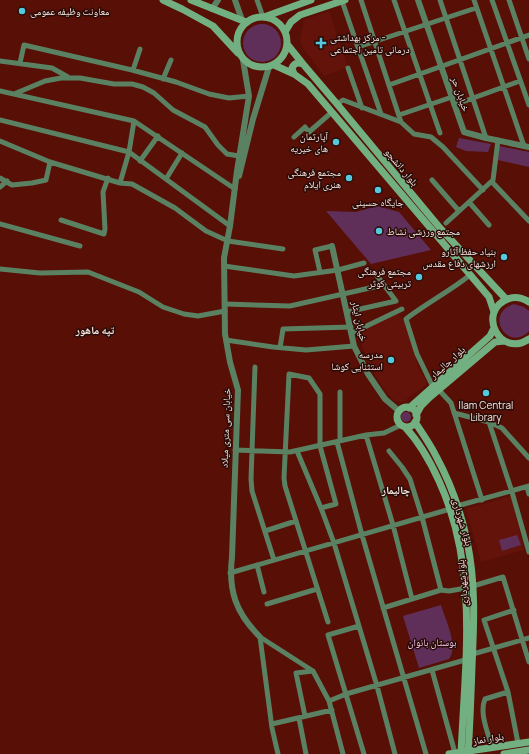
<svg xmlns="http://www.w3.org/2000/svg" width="529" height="754" font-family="Manrope,'Noto Naskh Arabic',sans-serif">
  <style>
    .built { fill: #631309 }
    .green { fill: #5f2f5a }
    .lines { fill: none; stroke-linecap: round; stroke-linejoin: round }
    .minor { stroke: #5b8163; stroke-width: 5 }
    .tertiary { stroke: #5b8163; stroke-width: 6 }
    .secondary { stroke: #72b081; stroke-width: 7 }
    .poi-dot { fill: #55cade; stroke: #290b07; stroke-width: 1.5 }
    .labels { text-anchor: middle; stroke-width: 3; stroke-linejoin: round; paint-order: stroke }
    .poi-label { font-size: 10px; fill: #f9e7e3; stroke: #290b07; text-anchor: end }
    .street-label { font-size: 10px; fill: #f9e7e3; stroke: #290b07 }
    .park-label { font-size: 10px; fill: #facff3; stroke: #290b07 }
    .neighbourhood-label { font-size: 11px; font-weight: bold; fill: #f9e7e3; stroke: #290b07 }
  </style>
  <rect width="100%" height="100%" fill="#570f06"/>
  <!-- built -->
  <path class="built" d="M329,11l19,56 -24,9 -21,-28 -3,-9 4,-19z
    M398,313l10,12 10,42 9,14 -1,4 -23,17 -8,-1 -9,-9 -13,-20 -11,-25 -3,-16z
    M511,496l13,54 -43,12 -15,-53z"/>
  <!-- green -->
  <path class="green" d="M243 43a19 19 0 1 1 38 0a19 19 0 1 1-38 0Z
    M459,138l32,6 -3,8 -22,-1 -10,-4z
    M499,146l30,6v15l-31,-7z
    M377,206l22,6 32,38 -60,14 -45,-53 30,1z
    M514,304l10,3 5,4v20c-21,22 -46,-17 -15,-27z
    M401 417a5 5 0 1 1 10 0a5 5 0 1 1-10 0Z
    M517,535l4,10 -19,6 -3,-11z
    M441,605c4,14 18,41 8,54l-30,9 -16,-52z"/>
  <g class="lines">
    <!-- minor -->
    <path class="minor" d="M257,0l6,17
      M361,0l40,122
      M394,0l46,133
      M440,0l46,138
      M474,0l50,146
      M492,0l37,105
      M509,0l20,59
      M342,1l39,113
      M358,47l118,-39
      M0,61l52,7 16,9
      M20,63l4,-18 108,25 44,12 33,12 20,4 20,-2
      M348,68l14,40
      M133,70l7,-21
      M163,79l8,-19
      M389,85l140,-50
      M0,91l134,30 101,68
      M14,94l31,-13 16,-3h19l34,6h18l11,3 11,6 19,17 32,17 13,18 9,9 12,2
      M337,104l6,-4 58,22 13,12 17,3 12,10 40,43
      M454,105l66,-24
      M399,115l53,-18
      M0,120l129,32 101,74
      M294,137l11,-10 4,5 23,-20
      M0,141l50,21 70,21 12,1 43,24 31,23 22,10 55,8
      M140,161l18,-25
      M0,178l12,7 20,-2 14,-3 4,-18
      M166,179l16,-26
      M432,180l27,31
      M493,180l-1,2 37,39
      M120,183l9,-31 5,-31
      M0,187l7,-6
      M469,202l20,23
      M61,220l43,14 1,-5 -2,-37 5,-14
      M446,223l47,-43 5,-40
      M0,224l80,22
      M224,266l70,10 44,-6 26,-7
      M0,269l40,4 48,-1 51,20 24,15 21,7 14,2 27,-5
      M320,272l-5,-22 17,-4
      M225,304l65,2 93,-21
      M347,312l49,-11 -21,-28
      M352,333l50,-24
      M226,340l47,7 33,3 48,-4
      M280,348l3,-19 68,-2
      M255,367l-4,112 1,12 22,69
      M433,387l-16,-33 -11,-35c21,-16 44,-28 64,-44
      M439,390l12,13 31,97
      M454,413l35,9 13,6 27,30
      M489,422l23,70 17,60
      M366,435l27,90 19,74
      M340,441v-49
      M337,442l25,93 64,219
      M235,450l55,2 76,-17 18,-2 17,-8
      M297,451l24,57 13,35 43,143 18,68
      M389,451l13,16 8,12 12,38 19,73
      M527,487l2,7
      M457,506l72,-20
      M321,508l15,-4 -16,-58v-52l-11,-16 -20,-4 -5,104 1,8 43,136
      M265,531l31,-10
      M257,565l7,27
      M230,573l220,-64
      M473,586l30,-9 26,85
      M267,604l50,-15
      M383,608l58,-18 8,1 17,-3
      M514,610l-30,10 24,72 10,51
      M359,626l-31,9 36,119
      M260,637l53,34 16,30 14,53
      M260,637l12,91 6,26
      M473,654l56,-16
      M432,670l23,83
      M329,701l17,-7 119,-34
      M305,716l-9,-43 17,-2
      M299,718l7,36
      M272,724l60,-14
      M492,747c-4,-14 -13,-34 -7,-48l23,-7"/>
    <!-- tertiary -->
    <path class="tertiary" d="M235,0l7,20
      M418,0l46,132 22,6 43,9
      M212,9l6,-9
      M243,60l6,36 -12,75 -7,55 -6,32 1,76 5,28 8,28 -6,167c-4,34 4,56 28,80
      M239,176l14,-57 16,-52
      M332,246l22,100 14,28 17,25 14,12"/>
    <!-- secondary -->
    <path class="secondary" d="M163,0l19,9 31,17 25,27
      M191,0l55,22
      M237 42a25 25 0 1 1 50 0a25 25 0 1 1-50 0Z
      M264,17l47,-17
      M285,32l6,-10 9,-7 45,-15
      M287,44l16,20 34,40 103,124 66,71
      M274,65l20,9 14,10 181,213 5,15
      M294,74l-2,-6c2,-5 6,-6 11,-4
      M529,302c-6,-4 -14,-6 -21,-3 -32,12 -8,60 21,40
      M397 417a10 10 0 1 1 20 0a10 10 0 1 1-20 0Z
      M409,408l81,-72 4,-8
      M416,415l5,-9 9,-9 65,-55 9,-1
      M415,422c7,11 15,22 21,34 14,26 25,56 31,85 9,42 7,83 5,125 -1,29 -2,59 -4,88
      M405,427c15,16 25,34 34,54 40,87 26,180 22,273
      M449,754l80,-12
      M504,754l25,-4"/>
  </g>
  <!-- markers -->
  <g class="poi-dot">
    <circle cx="22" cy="11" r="4"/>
    <path d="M319 37h4v4h4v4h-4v4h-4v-4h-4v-4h4z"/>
    <circle cx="336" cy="142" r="4"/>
    <circle cx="349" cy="178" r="4"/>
    <circle cx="378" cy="190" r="4"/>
    <circle cx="379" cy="231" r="4"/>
    <circle cx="504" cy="257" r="4"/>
    <circle cx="419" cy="277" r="4"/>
    <circle cx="391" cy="360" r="4"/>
    <circle cx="486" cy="393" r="4"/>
  </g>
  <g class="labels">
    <!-- poi labels -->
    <g class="poi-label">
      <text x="30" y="15" text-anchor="start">معاونت وظیفه عمومی</text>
      <text x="330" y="41" text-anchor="start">مرکز بهداشتی -<tspan x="330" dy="12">درمانی تامین اجتماعی</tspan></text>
      <text x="328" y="140">آپارتمان<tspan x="328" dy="12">های خیریه</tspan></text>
      <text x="341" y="176">مجتمع فرهنگی<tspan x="341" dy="12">هنری ایلام</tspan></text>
      <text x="378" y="206" text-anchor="middle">جایگاه حسینی</text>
      <text x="387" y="235" text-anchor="start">مجتمع ورزشی نشاط</text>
      <text x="496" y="255">بنیاد حفظ آثارو<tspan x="496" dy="12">ارزشهای دفاع مقدس</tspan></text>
      <text x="411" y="275">مجتمع فرهنگی<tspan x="411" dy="12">تربیتی کوثر</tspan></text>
      <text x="383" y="358">مدرسه<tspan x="383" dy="12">استثنایی کوشا</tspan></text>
      <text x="486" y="409" text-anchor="middle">Ilam Central<tspan x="486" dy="12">Library</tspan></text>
    </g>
    <!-- street labels -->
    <g class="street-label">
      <text transform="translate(461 94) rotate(71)" y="4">خیابان حر</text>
      <text transform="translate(402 167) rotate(50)" y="4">بلوار دانشجو</text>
      <text transform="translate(360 321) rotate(77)" y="4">خیابان ایثار</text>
      <text transform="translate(447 362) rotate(-42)" y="4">بلوار چالیمار</text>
      <text transform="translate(225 428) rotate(-88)" y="4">خیابان سی متری میلاد</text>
      <text transform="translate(463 522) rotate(74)" y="4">بلوار شهرداری</text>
      <text transform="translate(462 583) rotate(-95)" y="4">بلوارشهرداری</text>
      <text transform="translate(488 738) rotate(-9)" y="4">بلوار نماز</text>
    </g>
    <!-- park labels -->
    <g class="park-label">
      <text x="432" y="646">بوستان بانوان</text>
    </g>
    <!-- neighbourhood labels -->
    <g class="neighbourhood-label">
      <text x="95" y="334">تپه ماهور</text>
      <text x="396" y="494">چالیمار</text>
    </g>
  </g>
</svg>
